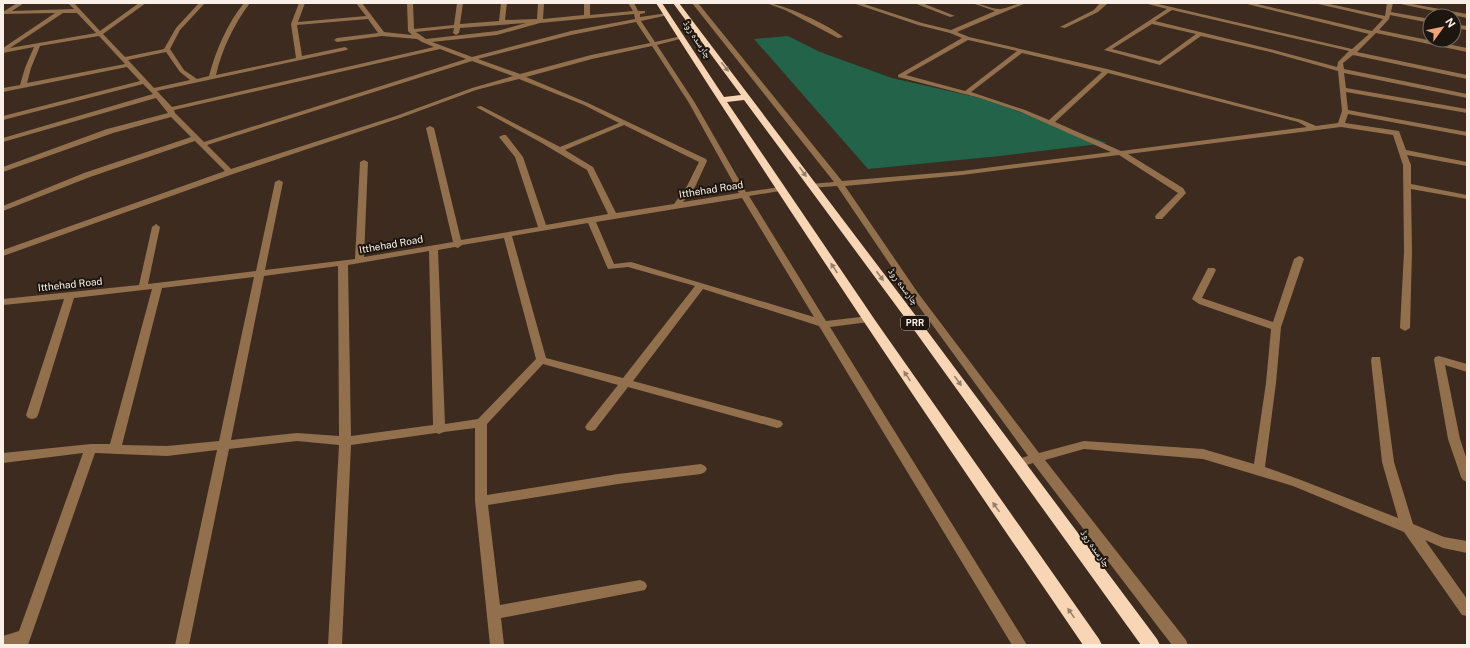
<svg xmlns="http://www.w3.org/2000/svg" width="1470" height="648" font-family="'Public Sans','Noto Naskh Arabic',sans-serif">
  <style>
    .green { fill: #22634a }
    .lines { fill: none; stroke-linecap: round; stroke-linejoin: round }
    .minor { fill: #92704d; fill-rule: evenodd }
    .highway { fill: #f8d6b5; fill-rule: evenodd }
    .oneway { fill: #957f6a }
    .labels { text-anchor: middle; stroke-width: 4; stroke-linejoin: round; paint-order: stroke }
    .shield { fill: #1d150f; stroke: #b8aea6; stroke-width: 1 }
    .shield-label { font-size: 9px; font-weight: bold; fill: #fbf0e7 }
    .street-label { font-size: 10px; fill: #fbf0e7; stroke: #1d150f }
  </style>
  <rect width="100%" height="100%" fill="#3c2b1e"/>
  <!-- green -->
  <path class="green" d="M788,36l32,16 72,26 92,21 123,44 -107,13 -132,13 -114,-130z"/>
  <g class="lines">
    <!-- minor -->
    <path class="minor" d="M17,3h7l-12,8 62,-2 -6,-6h6l26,28 39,-28h7l-43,31 22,23 39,-8 12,-21 23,-25h6l-25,27 -10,19 14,21 13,9 12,-3c7,-26 18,-52 35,-73h6c-16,21 -28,46 -34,72l80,-17 -5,-34 8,-21h6l-7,19 68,-6 -10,-13h6l22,29 28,3 -4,-4 -1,-28h6l1,26 40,-4 3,-22h6l-3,21 39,-3 2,-18h6l-2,17 32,-1 1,-16h6l-1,16 41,-4v-12h6v12l43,-4 -5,-8h6l4,8h7v2l-5,1v3l28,-4v2l-27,6 14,21 26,-6 3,2 -27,7 38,58 51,89 34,-5 4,2 -4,2 -31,5 77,125 43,-5 5,3 -5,3 -39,5 197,318h-15l-193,-319 -116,-37 -70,92 148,40 2,3 -2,3 -4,1 -149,-41 -33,43 -4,1 -4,-1 -2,-3 2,-3 31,-39 -75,-21 -56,60v71l131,-21 83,-10 4,2 2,3 -2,3 -4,2 -83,10 -130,21 12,100 140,-25 5,2 2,4 -2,4 -144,28 3,27h-14l-15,-144v-73l-31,4 -5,2 -3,-1 -85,12 -9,200h-14l11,-200 -42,-4 -68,8 -40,196h-14l42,-195 -50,6 -72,-3 -67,192h-25v-9l16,-5 64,-178 -80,10v-10l88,-9h19l42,-155 -78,9 -36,117 -2,3 -4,1 -4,-1 -2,-3 38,-116 -61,6v-6l136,-14 13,-58 4,-3 4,3 -12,57 108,-13 19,-89 4,-2 4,2 -18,88 90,-11 5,-97 4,-2 4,2 -4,95 89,-15 -27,-114 4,-2 4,2 27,112 77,-13 -23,-70 -16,-20 4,-2h3l17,22 23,68 62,-11 -21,-44 -47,-28 -64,-35 5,-1 79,41 59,-24 -35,-18 -65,-26 -43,11 -76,28 -167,56 -230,82v-6l222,-79 -30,-30 -105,36 -87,34v-5l81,-33 107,-36 -20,-20 -58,16 -110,39v-5l104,-38 61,-16 -12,-15 -153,44v-4l150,-44 -10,-10 -140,36v-4l137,-35 -13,-14 -124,25v-4l17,-3 5,-17 9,-21 -31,6v-5l52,-35 -52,1v-2zM63,13h14l19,20 -86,15zM634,14l1,5 -64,12 -99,26 -40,-15 65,-7 43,-12zM368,19l10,14 -41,5 -3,2 3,2 45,-6 35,3 5,3 12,5 -262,60 -15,-16 190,-41 1,-1 -3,-2 -43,9 -5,-31zM636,22l14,21 -59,12 -71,19 -42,-15 93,-24zM526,23l-29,8 -71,8 -10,-7 38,-4 -1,5 3,2 3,-2 1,-5zM99,36l26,28 -98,19 4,-15 9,-22zM652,46l37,57 50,90 -56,9 12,-15 12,-26 -1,-2 -118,-56 -62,-26 66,-18zM440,49l26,10 -262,83 -29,-29 -1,-3zM166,52l14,20 10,8 -36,8 -26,-28zM472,61l41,15 -41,12 -76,28 -165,53 -24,-24zM624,125l75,37 -12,24 -13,18 -58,9 -23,-46 -28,-17zM742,198l72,119 -183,-55 -17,2 -18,-42zM588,223l20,46 20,-2 67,19 -72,92 -77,-20 -34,-122zM504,238l32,121 -58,60 -33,5 -7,-174 17,-3 3,1 4,-3zM429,251l4,174 -82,11 -3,-171zM338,266l1,170 -42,-3 -66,7 33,-164zM254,277l-35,164 -52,5 -45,-1 40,-157z
      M692,3h6l144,178 120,-10 149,-19 -90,-40 -41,-14 -82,-21v-2l64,-37 -12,-5 -32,-8 -65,-22h8l61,20 29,7 44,-19 -23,-8c10,0 21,7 29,6 8,-1 15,-6 25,-6l-69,29 12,5 138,32 195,51 14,6 22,-3 4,-12 -4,-40 -68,-19 -69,-16 -41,29 -56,-15 63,-41 -23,-6h10l198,46 17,-15 -126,-31h10l119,28 11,-12 -69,-16h11l60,13 2,-13h6l-2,9 39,7v4l-40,-8 -1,4 -10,11 88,18v4l-91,-19 -19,19 110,23v4l-114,-24 -10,8 1,6 123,25v4l-123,-25 2,15 121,21v4l-121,-21 2,18 119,22v4l-119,-22 -3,9 54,8 7,19 61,12v4l-60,-11 4,10v19l56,11v4l-56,-10 1,63 -2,76 -5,3 -5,-3 4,-76 -1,-87 -10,-30 -52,-8 -213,27 55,34 3,5 -24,26h-6l-1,-2 1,-2 22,-22 -59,-38 -157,20 -117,11 73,107 121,160 45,-12 119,8 51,15 12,-81 5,-54 -72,-25 -7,-5 16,-31h6l2,2 -14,28 71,24 21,-63 5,-3 3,1 2,2 -23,68 -5,56 -11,84 36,13 97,38 -16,-56 -11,-102 1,-3h8l14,105 19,62 31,13 23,4v12l-24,-5 -18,-8 42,59v17l-5,-1 -58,-83 -111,-46 -90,-27 -119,-10 -39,11 141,180 2,5h-16l-139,-182 -15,5 -4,-2 -2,-3 2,-3 14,-4 -116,-159 -75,-111 -27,2v-4l24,-2zM1172,10l177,41 -11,11 -1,5 -63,-17 -119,-29zM1152,24l44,10 -37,27 -47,-12zM968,40l49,11 -52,40 -59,-16zM1022,53l80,19 -53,48 -24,-10 -54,-18zM1108,73l190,49 9,5 -186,24 -66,-29z
      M766,3c16,0 65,23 77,34l-5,1 -53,-28z
      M914,3h8l33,13 -5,1z
      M1100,3l7,1 -9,8 -33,16 -5,-1 34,-17z
      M1396,3h11l60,11v4z
      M1454,24l13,2v4l-13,-2z
      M1439,356l28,8v8l-22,-7 15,74 7,21v22l-4,-2 -2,-3 -13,-38 -14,-79 1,-3z"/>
    <!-- highway -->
    <path class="highway" d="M656,3h6l62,94 17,-2 -68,-92h6l246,325 232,311 3,6h-19l-224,-311 -173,-234 -17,2 150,221 222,316 3,6h-19c-145,-212 -290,-426 -427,-642z"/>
  </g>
  <!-- one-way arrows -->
  <defs><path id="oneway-solid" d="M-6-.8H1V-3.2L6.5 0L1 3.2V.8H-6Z"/></defs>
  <g class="oneway">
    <use href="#oneway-solid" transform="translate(725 67) rotate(52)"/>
    <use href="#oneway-solid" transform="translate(803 172) rotate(54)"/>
    <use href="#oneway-solid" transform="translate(834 268) rotate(-124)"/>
    <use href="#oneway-solid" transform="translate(880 276) rotate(53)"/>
    <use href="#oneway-solid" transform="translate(907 376) rotate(-124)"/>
    <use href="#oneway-solid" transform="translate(958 381) rotate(54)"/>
    <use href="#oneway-solid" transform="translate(996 507) rotate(-125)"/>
    <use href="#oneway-solid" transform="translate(1071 613) rotate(-125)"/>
  </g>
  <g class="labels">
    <!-- shield labels -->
    <rect class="shield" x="901" y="316" width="28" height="14" rx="3"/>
    <g class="shield-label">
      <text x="915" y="326">PRR</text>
    </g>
    <!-- street labels -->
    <g class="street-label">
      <text transform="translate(698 39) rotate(57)" y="4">چارسدہ روڈ</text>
      <text transform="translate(711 189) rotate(-9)" y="4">Itthehad Road</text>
      <text transform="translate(391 244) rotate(-10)" y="4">Itthehad Road</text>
      <text transform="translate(70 284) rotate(-6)" y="4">Itthehad Road</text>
      <text transform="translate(904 286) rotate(53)" y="4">چارسدہ روڈ</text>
      <text transform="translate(1096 548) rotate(54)" y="4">چارسدہ روڈ</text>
    </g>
  </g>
  <!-- border -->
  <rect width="1470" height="648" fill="none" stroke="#fbf0e7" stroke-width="8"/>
  <!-- north arrow -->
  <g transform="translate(1442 28) rotate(57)"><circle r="19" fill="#1d150f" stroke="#766d65"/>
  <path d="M0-3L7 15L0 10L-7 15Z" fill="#efa378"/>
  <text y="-6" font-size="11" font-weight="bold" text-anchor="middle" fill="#fbf0e7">N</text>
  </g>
</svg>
